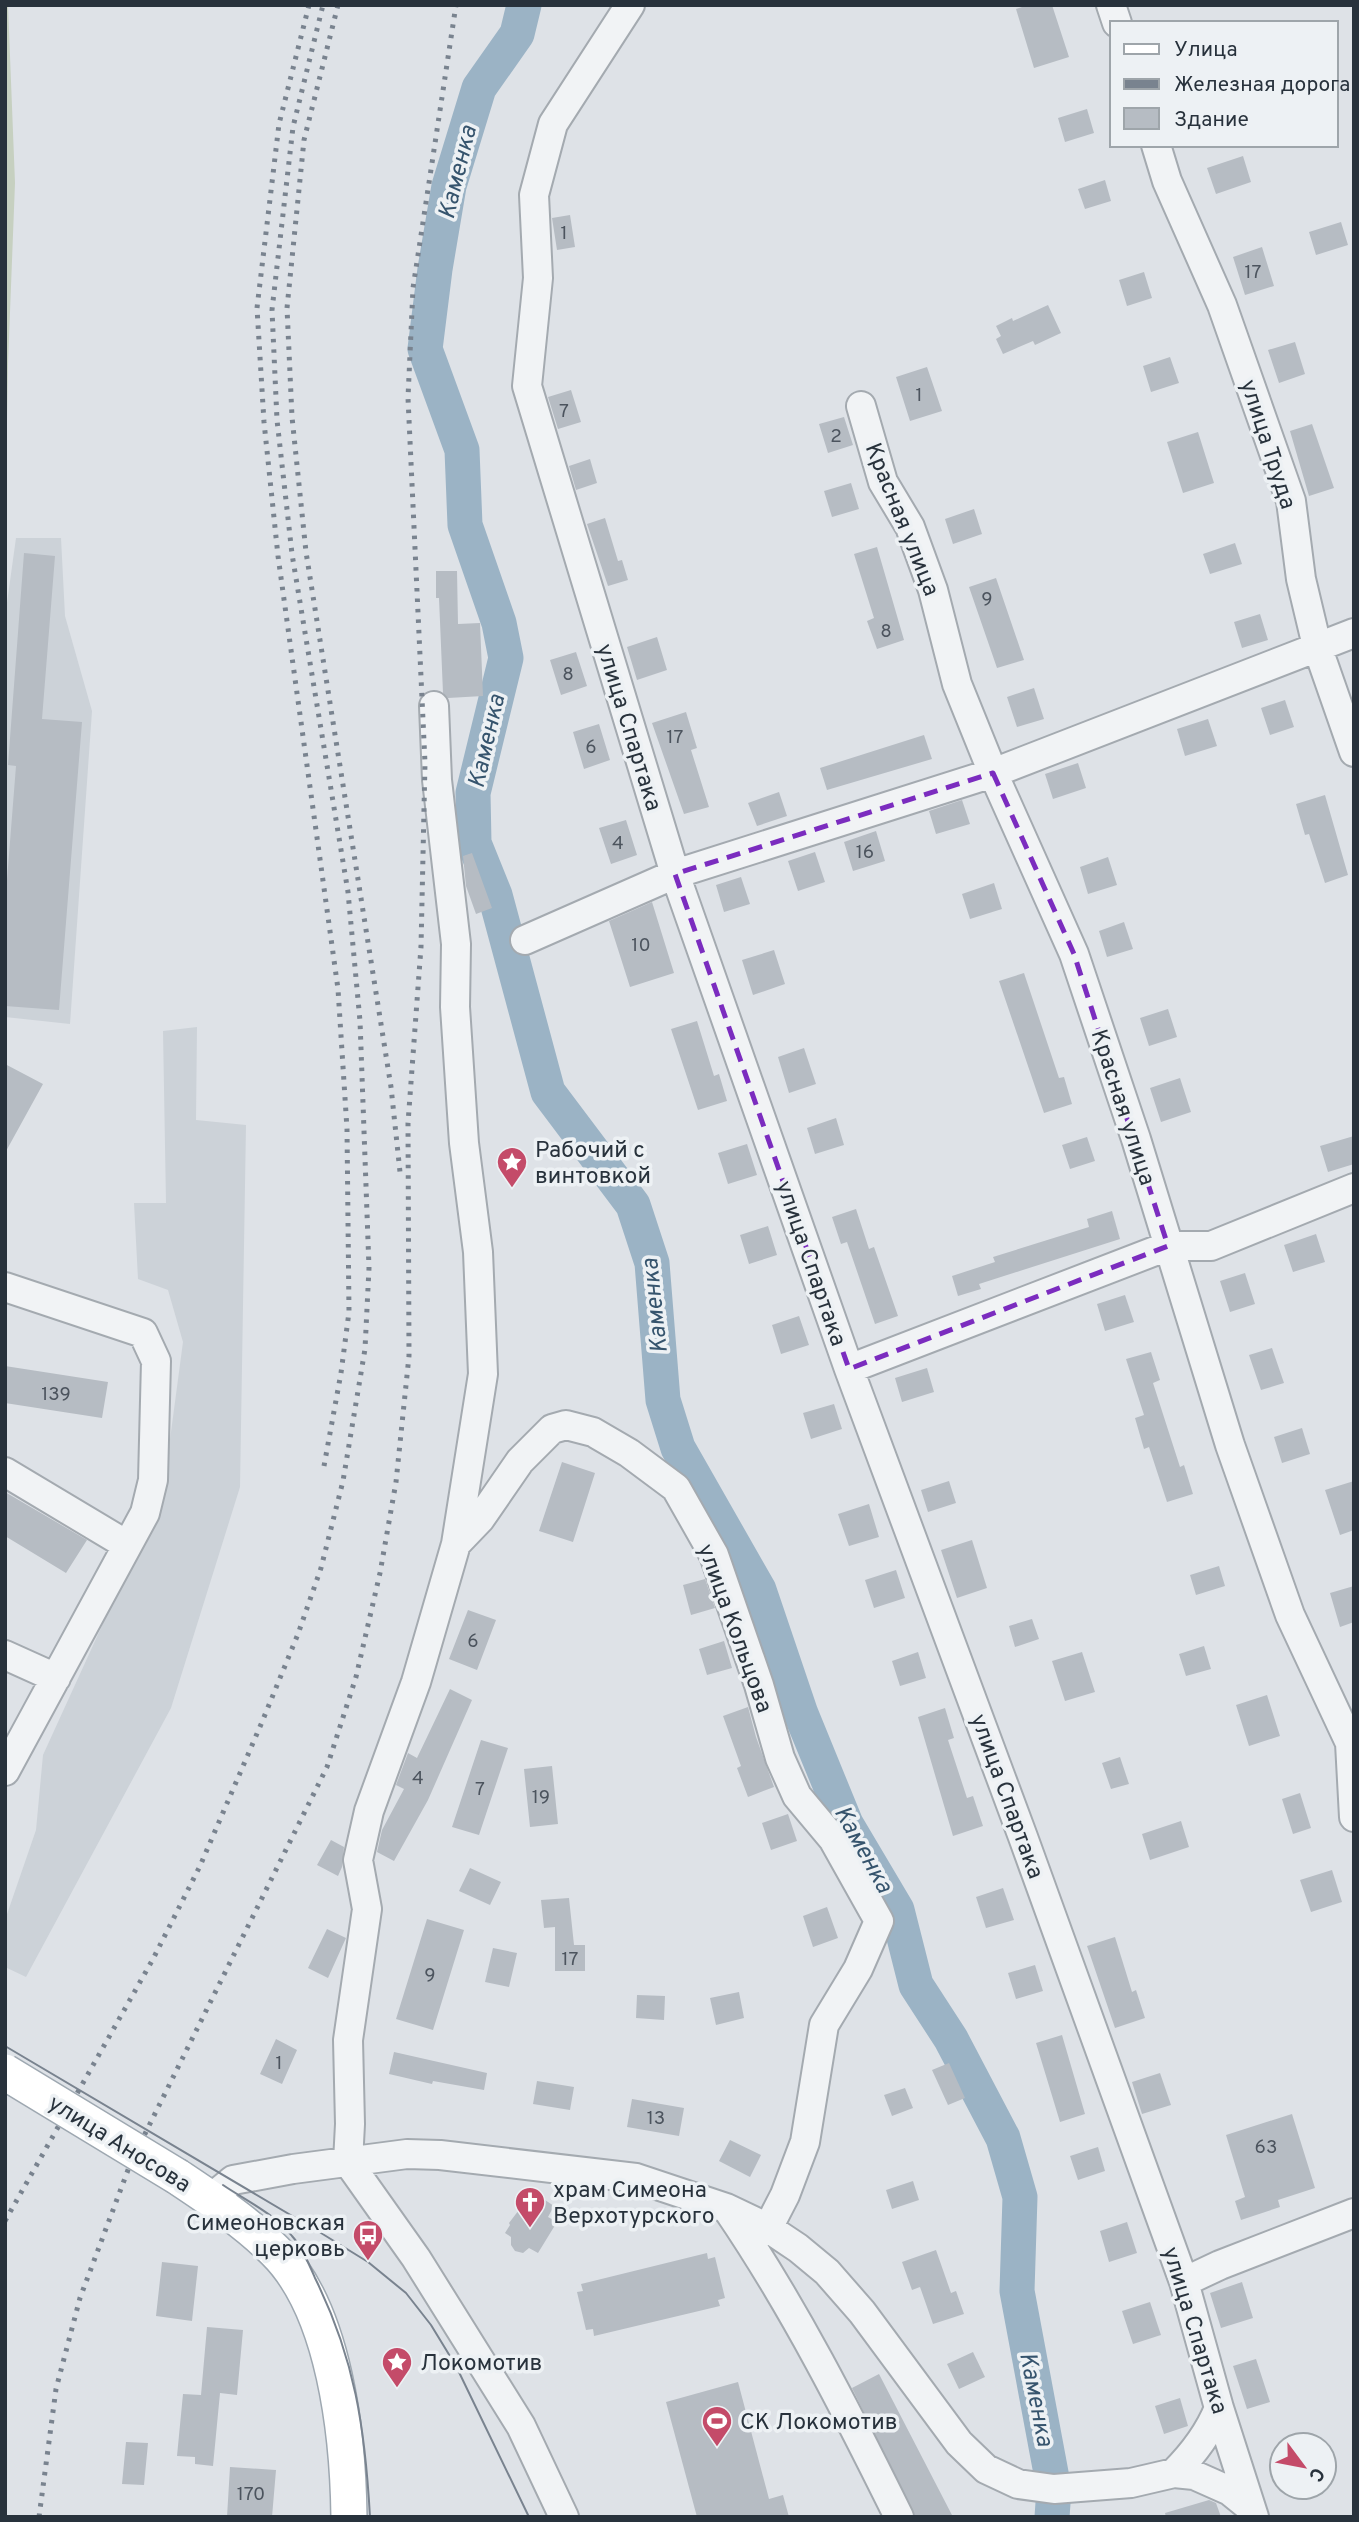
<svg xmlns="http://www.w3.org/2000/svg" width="1359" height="2522" font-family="Overpass,sans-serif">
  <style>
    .built { fill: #ccd2d8 }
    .green { fill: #c6d0c0 }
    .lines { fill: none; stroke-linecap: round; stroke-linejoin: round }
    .river { stroke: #9bb3c5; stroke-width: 35 }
    .building { fill: #b6bcc3 }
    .minor-casing { stroke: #a4aab0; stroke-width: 32 }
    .major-casing { stroke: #9ea8b1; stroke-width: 38 }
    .minor { stroke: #f1f3f5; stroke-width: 28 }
    .major { stroke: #fff; stroke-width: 35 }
    .tram { stroke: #79838f; stroke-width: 2 }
    .rail { stroke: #79838f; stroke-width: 5; stroke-dasharray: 3.5 7; stroke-linecap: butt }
    .major-bridge-casing { stroke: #9ea8b1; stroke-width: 38; stroke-linecap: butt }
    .major-bridge { stroke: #fff; stroke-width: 35 }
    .marked { fill: none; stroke: #7b2cbf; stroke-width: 5; stroke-dasharray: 14 9; stroke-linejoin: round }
    .labels { text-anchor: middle; stroke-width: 7; stroke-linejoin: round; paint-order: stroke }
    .number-label { font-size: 19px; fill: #4c545e }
    .street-label { font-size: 23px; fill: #28323c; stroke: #edf1f4 }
    .poi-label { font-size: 23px; fill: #28323c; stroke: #edf1f4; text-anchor: start }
    .water-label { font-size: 24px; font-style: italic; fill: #36546d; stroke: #edf1f4 }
  </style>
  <rect width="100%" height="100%" fill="#dee2e7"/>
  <!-- built -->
  <path class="built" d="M16,538h45l4,78 27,95 -22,313 -65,-7v-400z
    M197,1027l-1,93 50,5 -6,362 -69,221 -145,269 -21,-10v-47l31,-90 7,-75 120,-263 20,-150 -15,-52 -30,-11 -4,-76h32l-3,-172z"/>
  <!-- green -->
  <path class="green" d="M5,5h3l7,178 -7,181 -3,173z"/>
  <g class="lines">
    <!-- river -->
    <path class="river" d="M524,5l-7,29 -38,54 -30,98 -14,83 -10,80 37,101 3,75 34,98 7,35 -33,135 1,50 21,52 53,197 85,113 19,58 11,137 15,48 81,142 42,124 45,110 51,86 19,75 35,54 52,99 17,59 -3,94 37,198 -2,28"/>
  </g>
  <!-- building -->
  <path class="building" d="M1028,5h24l17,52 -35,11 -18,-59z
    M1087,109l7,24 -29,9 -7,-24z
    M1243,156l8,26 -35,12 -9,-26z
    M1105,180l6,21 -26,8 -7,-20z
    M570,215l5,32 -18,3 -5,-32z
    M1341,222l7,23 -32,10 -7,-23z
    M1262,247l12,39 -29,9 -12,-38z
    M1144,272l8,26 -25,8 -8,-26z
    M1048,305l13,28 -26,12 -2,-4 -30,13 -7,-15 5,-3 -5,-10 16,-8 1,3z
    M1295,342l10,32 -26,9 -11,-33z
    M1170,357l9,26 -28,9 -8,-26z
    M927,367l15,44 -32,10 -14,-44z
    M571,390l10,32 -23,7 -10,-32z
    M844,417l9,28 -25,8 -9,-29z
    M1312,424l22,64 -25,8 -19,-65z
    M1198,432l16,51 -31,10 -16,-51z
    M590,459l7,24 -21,7 -7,-24z
    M851,483l8,26 -27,8 -8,-26z
    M974,509l8,25 -29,10 -8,-25z
    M605,518l13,43 4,-1 6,20 -20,6 -21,-62z
    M1235,543l7,21 -32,10 -7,-20z
    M877,547l27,93 -27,9 -10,-28 7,-3 -20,-64z
    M24,553l31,3 -13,163 40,3 -23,288 -54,-4v-101l11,-139 -8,-1z
    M436,571h21l1,53 22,-1 3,73 -35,2 -5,-5 -4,-95h-3z
    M996,578l28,82 -27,8 -28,-81z
    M1260,614l8,26 -26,8 -8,-26z
    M657,637l10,33 -30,10 -10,-33z
    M576,652l11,34 -26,9 -11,-35z
    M1034,688l10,31 -27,8 -10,-30z
    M1285,700l9,27 -24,8 -9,-27z
    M686,712l11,36 -6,2 18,57 -25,7 -32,-91z
    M1208,719l9,27 -32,10 -8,-27z
    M599,724l11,36 -26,9 -11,-37z
    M924,735l8,24 -105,31 -7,-22z
    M1078,763l8,25 -33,11 -8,-25z
    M779,792l8,24 -30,10 -9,-23z
    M1325,795l23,80 -23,8 -16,-49 -4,1 -9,-31z
    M962,800l8,24 -34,10 -7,-23z
    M626,820l11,35 -26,9 -12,-36z
    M876,831l9,30 -32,10 -9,-29z
    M815,852l10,30 -27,9 -10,-30z
    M472,853l20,55 -16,6 -10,-28 -3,-30z
    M1108,857l9,28 -29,9 -8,-27z
    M741,877l9,27 -26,8 -8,-27z
    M994,883l8,26 -32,10 -8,-25z
    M652,902l22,71 -44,14 -21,-66z
    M1124,922l9,27 -26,8 -8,-26z
    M774,950l11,34 -32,11 -11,-35z
    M1024,973l35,105 5,-1 8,27 -28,9 -45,-132z
    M1168,1009l9,28 -28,9 -9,-28z
    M697,1021l17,55 5,-2 8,27 -29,9 -27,-81z
    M804,1048l12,36 -27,9 -11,-36z
    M5,1064l38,20 -38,69z
    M1180,1078l11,34 -30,10 -11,-34z
    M836,1118l8,27 -29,9 -8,-26z
    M1354,1136v28l-26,8 -8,-26z
    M1087,1137l8,24 -25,8 -8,-24z
    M747,1144l10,31 -29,9 -10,-31z
    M856,1209l13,40 5,-2 24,69 -23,8 -28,-82 -6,2 -9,-27z
    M1112,1211l8,28 -141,45 2,5 -23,7 -6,-20 43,-14 -2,-5 96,-30 -2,-8z
    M768,1226l9,29 -28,9 -9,-29z
    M1316,1234l9,28 -32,10 -9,-27z
    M1245,1273l10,31 -25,8 -10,-31z
    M1125,1295l9,27 -29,9 -8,-27z
    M799,1316l10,29 -28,9 -9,-29z
    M1272,1348l12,35 -23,7 -12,-35z
    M1151,1352l9,28 -7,3 27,84 4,-2 9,29 -26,8 -18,-55 -5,2 -9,-31 9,-3 -18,-56z
    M5,1366l103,16 -6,36 -97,-15z
    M927,1368l7,24 -32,10 -7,-24z
    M834,1404l8,25 -31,10 -8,-26z
    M1302,1428l8,26 -28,9 -8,-26z
    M562,1462l33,11 -22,69 -34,-11z
    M949,1481l7,22 -28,9 -7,-22z
    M1354,1481v49l-14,5 -15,-45z
    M5,1492l82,48 -21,33 -61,-37z
    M869,1504l10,33 -30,9 -11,-32z
    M972,1540l15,48 -30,10 -16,-48z
    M1219,1566l6,20 -29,9 -6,-20z
    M896,1570l9,28 -31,10 -9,-28z
    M705,1579l10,29 -24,7 -8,-30z
    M1354,1586v36l-14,5 -10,-34z
    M468,1610l28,10 -19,50 -28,-11z
    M1032,1619l7,20 -24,8 -6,-21z
    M724,1641l8,27 -25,7 -8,-26z
    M1204,1646l7,23 -25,7 -7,-22z
    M918,1652l8,26 -26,8 -8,-25z
    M1082,1652l13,40 -30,9 -13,-40z
    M450,1689l22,11 -44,100 -34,61 -17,-9 5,-22 22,-41 -8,-4 12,-32 9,5z
    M1267,1695l13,41 -31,10 -13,-41z
    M748,1707l8,30 18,50 -26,10 -11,-29 4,-2 -18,-50z
    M945,1708l9,30 -6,2 19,58 6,-2 10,30 -30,10 -35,-119z
    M481,1740l27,8 -29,87 -27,-8z
    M1120,1757l9,27 -18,5 -9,-26z
    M552,1766l6,58 -28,3 -6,-58z
    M1300,1793l11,35 -18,6 -11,-35z
    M788,1814l9,27 -26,9 -9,-27z
    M1181,1821l8,26 -39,13 -8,-26z
    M331,1840l13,7 -2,20 -4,9 -21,-11z
    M470,1868l31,14 -11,23 -31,-14z
    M1332,1870l10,32 -31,10 -11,-32z
    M1003,1888l11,32 -28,8 -10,-31z
    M569,1898l5,47h11v26h-30v-44l-11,1 -3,-28z
    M827,1907l11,31 -25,9 -10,-31z
    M427,1919l37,11 -31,100 -37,-11z
    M327,1929l19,9 -18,40 -20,-10z
    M1115,1937l17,55 4,-2 9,28 -30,10 -28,-82z
    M493,1948l24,5 -8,34 -24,-5z
    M1035,1965l8,26 -27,8 -8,-26z
    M739,1992l5,26 -28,7 -6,-27z
    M637,1995l28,1 -1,24 -28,-2z
    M1062,2035l23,79 -25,8 -24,-79z
    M276,2039l21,11 -15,34 -22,-10z
    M394,2052l93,21 -3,17 -51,-9 -1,3 -43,-10z
    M949,2063l16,35 -17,7 -16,-35z
    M1160,2073l11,32 -29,9 -10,-32z
    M537,2081l37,6 -4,23 -37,-6z
    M905,2088l8,20 -21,8 -8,-21z
    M632,2099l52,9 -5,28 -52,-9z
    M1292,2114l23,74 -37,12 2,7 -39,13 -6,-19 10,-4 -19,-62z
    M730,2140l31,15 -11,22 -31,-16z
    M1098,2147l7,24 -27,9 -8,-24z
    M913,2181l6,19 -27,9 -6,-19z
    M542,2198l12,8 -6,11 9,5 -19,31 -9,-5 -6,5 -8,-2 -4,-6v-8l-6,-4 5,-8 -1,-2 16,-21 10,7z
    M1127,2222l10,31 -28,9 -9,-31z
    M936,2250l15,43 5,-2 8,23 -31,10 -13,-37 -8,3 -10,-28z
    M707,2253l1,6 7,-2 10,41 -7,2 2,6 -126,30 -1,-7 -7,1 -9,-38 6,-1 -2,-7z
    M162,2262l36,4 -6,55 -36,-5z
    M1242,2282l11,36 -32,10 -11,-35z
    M1150,2302l11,33 -28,9 -11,-33z
    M207,2327l36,3 -6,65 -17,-2 -7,73 -18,-2v-7l-18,-1 6,-62 18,1z
    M973,2352l12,25 -26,12 -12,-25z
    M1256,2359l14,43 -23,7 -14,-43z
    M879,2374l74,143h-38l-63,-129z
    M738,2382l31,117 14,-4 6,22h-92l-31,-115z
    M1180,2398l8,28 -24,8 -9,-28z
    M126,2442l22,1 -4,42 -22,-1z
    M230,2467l46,3 -4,47h-45z
    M1209,2500l7,3 5,14h-55l-1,-4z"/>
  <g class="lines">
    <!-- minor casing -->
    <g class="minor-casing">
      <path id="minor" d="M630,5l-77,119 -19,71 4,83 -11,108 148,488 174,495 174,468 161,445 35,126 35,109
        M1111,5l6,18
        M1156,145l11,36 55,124 69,196 10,78 16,67 37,106
        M861,406l22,76 27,45 23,63 24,94 36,89 81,181 62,185 94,306 60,170 60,128 4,74
        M525,940l150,-66 318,-101 361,-140
        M5,1287l138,46 13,28 -3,119 -8,33 -140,258
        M849,1369l319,-123h43l143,-58
        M5,1472l122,73
        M456,1544l24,-25 40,-58 32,-32 14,-4 27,7 36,21 47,35 38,67 45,130 21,73 17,38 36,43 46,82 -21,48 -34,56 -19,117 -20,53 -17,33
        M5,1655l51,23
        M348,2162l2,-38 -2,-84 19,-131 -9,-49 11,-49 47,-129 40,-138 27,-170 -5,-122 -14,-109 -9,-136 1,-63 -19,-164 -3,-74
        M348,2162l68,96 105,168 43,91
        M210,2199l23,-19 60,-11 114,-15 33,1 196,23 90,30 42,20 30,20 29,24 35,40 97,131 27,26 32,15 36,5 77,-6 43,-10 20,2 36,16 21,17
        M728,2210c66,97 119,202 171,307
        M1184,2282l36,-17 134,-52
        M1174,2473c20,-20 35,-40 45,-65"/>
    </g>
    <!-- major casing -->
    <g class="major-casing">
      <path id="major" d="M178,2177c33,22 68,45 97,74 60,59 73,185 74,266"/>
    </g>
    <!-- minor -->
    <use href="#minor" class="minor"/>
    <!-- major -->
    <use href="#major" class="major"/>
    <!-- tram -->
    <path class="tram" d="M5,2046l316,187 47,29 38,31 25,32 25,41 73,151
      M223,2185c22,15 52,29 69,51 10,11 17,28 23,42 40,81 50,150 55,239"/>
    <!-- rail -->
    <path class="rail" d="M309,5l-30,119 -22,184 7,114 14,134 60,433 9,140 2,183 -8,61 -17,93
      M338,5l-34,135 -17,168 5,109 14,135 85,535 9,85
      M5,2221l148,-262 47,-93 62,-144 36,-88 23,-66 22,-87 22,-132 4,-81 -9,-247 -12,-129 -56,-338 -15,-134 -5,-110 21,-183 30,-122
      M39,2517l17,-128 24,-91 51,-136 196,-395 29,-90 24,-104 16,-91 13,-126 -1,-233 13,-176 4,-184 -17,-365 5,-110 43,-283"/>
    <!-- major-bridge casing -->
    <g class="major-bridge-casing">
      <path id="major-bridge" d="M5,2072l173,105"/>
    </g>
    <!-- major-bridge -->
    <use href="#major-bridge" class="major-bridge"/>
  </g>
  <!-- marked area -->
  <path class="marked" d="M993,773l81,181 94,292 -319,123 -174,-495z"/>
  <!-- icons -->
  <defs>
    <g id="sight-pin" transform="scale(1.575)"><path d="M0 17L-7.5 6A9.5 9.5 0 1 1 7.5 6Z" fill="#c44b69" stroke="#edf1f4"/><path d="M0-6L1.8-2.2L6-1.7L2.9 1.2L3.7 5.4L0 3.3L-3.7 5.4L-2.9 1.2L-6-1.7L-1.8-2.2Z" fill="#fff"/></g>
    <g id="church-pin" transform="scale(1.575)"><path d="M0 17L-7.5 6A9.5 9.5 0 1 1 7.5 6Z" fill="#c44b69" stroke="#edf1f4"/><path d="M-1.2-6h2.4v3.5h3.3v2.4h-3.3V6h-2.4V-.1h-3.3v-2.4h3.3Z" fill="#fff"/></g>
    <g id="bus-pin" transform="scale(1.575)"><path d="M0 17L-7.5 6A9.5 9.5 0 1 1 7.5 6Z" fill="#c44b69" stroke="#edf1f4"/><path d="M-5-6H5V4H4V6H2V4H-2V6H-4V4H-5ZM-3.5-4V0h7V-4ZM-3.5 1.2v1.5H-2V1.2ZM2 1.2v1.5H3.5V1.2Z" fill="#fff"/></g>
    <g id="stadium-pin" transform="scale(1.575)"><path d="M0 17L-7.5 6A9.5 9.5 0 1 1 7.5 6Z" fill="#c44b69" stroke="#edf1f4"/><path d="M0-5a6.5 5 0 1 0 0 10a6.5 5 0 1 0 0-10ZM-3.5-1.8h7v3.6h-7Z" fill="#fff"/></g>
  </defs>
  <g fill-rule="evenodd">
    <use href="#sight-pin" x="512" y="1162"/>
    <use href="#church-pin" x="530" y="2202"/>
    <use href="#bus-pin" x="368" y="2235"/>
    <use href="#sight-pin" x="397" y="2362"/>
    <use href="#stadium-pin" x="717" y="2421"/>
  </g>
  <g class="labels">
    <!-- number labels -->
    <g class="number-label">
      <text x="564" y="239">1</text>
      <text x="1253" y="278">17</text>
      <text x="919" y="401">1</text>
      <text x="564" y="417">7</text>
      <text x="836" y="442">2</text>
      <text x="987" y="605">9</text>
      <text x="886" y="637">8</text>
      <text x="568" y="680">8</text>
      <text x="675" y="743">17</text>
      <text x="591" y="753">6</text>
      <text x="618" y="849">4</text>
      <text x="865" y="858">16</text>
      <text x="641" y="951">10</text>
      <text x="56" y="1400">139</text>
      <text x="473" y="1647">6</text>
      <text x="418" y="1784">4</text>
      <text x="480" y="1795">7</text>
      <text x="541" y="1803">19</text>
      <text x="570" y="1965">17</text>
      <text x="430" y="1981">9</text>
      <text x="279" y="2069">1</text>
      <text x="656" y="2124">13</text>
      <text x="1266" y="2153">63</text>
      <text x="251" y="2500">170</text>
    </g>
    <!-- street labels -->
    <g class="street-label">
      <text transform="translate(1269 444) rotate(72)" y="8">улица Труда</text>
      <text transform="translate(903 519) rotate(68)" y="8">Красная улица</text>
      <text transform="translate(630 727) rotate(73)" y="8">улица Спартака</text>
      <text transform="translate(1124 1107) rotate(72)" y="8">Красная улица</text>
      <text transform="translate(812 1263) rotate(71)" y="8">улица Спартака</text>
      <text transform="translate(736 1628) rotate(70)" y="8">улица Кольцова</text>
      <text transform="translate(1008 1796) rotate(70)" y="8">улица Спартака</text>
      <text transform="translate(120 2143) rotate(32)" y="8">улица Аносова</text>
      <text transform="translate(1196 2330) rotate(73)" y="8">улица Спартака</text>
    </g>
    <!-- poi labels -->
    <g class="poi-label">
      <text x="535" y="1157">Рабочий с<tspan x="535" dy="26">винтовкой</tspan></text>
      <text x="553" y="2197">храм Симеона<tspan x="553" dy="26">Верхотурского</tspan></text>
      <text x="345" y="2230" text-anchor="end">Симеоновская<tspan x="345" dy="26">церковь</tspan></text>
      <text x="420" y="2370">Локомотив</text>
      <text x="740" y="2429">СК Локомотив</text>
    </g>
    <!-- water labels -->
    <g class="water-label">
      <text transform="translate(457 172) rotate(-76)" y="8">Каменка</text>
      <text transform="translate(486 741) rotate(-77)" y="8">Каменка</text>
      <text transform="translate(654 1306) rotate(-96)" y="8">Каменка</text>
      <text transform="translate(864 1849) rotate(61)" y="8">Каменка</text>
      <text transform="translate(1037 2399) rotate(79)" y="8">Каменка</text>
    </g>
  </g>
  <!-- border -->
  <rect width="1359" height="2522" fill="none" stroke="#28323c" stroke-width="14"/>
  <!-- legend -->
  <rect x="1110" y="21" width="228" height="126" fill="#edf1f4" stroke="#9ea5aa" stroke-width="2"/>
  <rect x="1124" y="44" width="35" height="10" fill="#ffffff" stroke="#9ea5aa" stroke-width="2"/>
  <text x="1174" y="56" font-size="21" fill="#28323c">Улица</text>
  <rect x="1124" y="79" width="35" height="10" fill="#79838f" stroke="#9ea5aa" stroke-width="2"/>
  <text x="1174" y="91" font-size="21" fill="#28323c">Железная дорога</text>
  <rect x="1124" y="108" width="35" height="21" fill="#b6bcc3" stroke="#9ea5aa" stroke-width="2"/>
  <text x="1174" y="126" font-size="21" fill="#28323c">Здание</text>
  <!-- north arrow -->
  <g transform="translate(1303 2466) rotate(122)"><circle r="33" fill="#edf1f4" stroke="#9ea5aa" stroke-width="2"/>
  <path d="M0-5L12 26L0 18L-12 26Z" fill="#c44b69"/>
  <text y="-10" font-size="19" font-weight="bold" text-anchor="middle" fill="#28323c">С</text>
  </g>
</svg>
